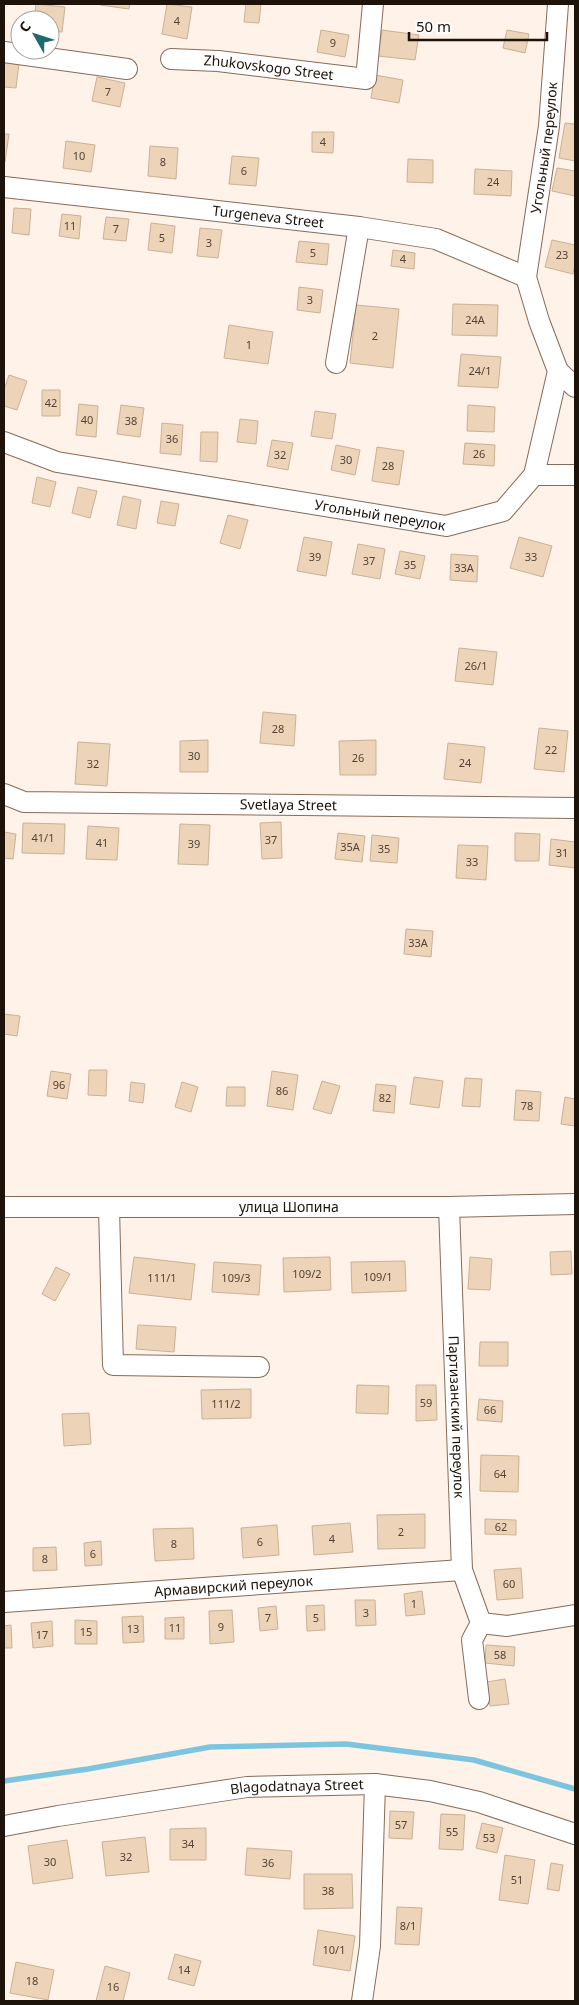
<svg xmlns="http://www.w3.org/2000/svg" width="579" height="2005" font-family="'Noto Sans',sans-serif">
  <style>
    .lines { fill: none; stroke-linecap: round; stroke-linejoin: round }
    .stream { stroke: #7dc5df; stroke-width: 5.5 }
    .building { fill: #edd4b8; stroke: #c9b196 }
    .minor-casing { stroke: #876b57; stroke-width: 22 }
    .minor { stroke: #fff; stroke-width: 20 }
    .labels { text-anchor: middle; stroke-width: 4.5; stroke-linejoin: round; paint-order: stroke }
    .number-label { font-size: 11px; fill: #524336 }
    .street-label { font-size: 14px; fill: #1e130b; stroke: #fff }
  </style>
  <rect width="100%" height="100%" fill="#fff2e9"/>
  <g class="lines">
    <!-- stream -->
    <path class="stream" d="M4,1781l84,-12 122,-22 136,-3 128,16 101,29"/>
  </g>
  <!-- building -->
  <path class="building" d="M36,4l29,3 -3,25 -12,-1v-11h-16z
    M101,4h29l-1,5 -29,-4z
    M167,4l25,3 -5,32 -25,-5z
    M246,4h15l-2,19 -15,-1z
    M321,30l28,5 -4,22 -28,-5z
    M382,30l37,5 -4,25 -37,-4z
    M507,30l22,4 -4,19 -22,-5z
    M4,62l15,2 -3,24 -12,-1z
    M375,75l28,5 -4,23 -28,-5z
    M97,77l28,6 -5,24 -28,-6z
    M565,123l10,1v37l-16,-3z
    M312,132h22l-1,21 -21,-1z
    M4,134h5l-4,28 -1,-1z
    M66,141l29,4 -4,27 -28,-4z
    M150,146l28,2 -2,31 -28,-3z
    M232,156l27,2 -3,28 -27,-2z
    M408,159l25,1v23l-26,-1z
    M557,168l18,3v25l-23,-5z
    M475,169l37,2 -1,25 -37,-2z
    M14,208l17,1 -2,26 -17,-2z
    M62,214l19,2 -2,23 -20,-3z
    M106,217l23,2 -3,22 -23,-2z
    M151,223l24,3 -3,27 -24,-3z
    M200,228l22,2 -4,28 -21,-2z
    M552,240l23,5v20l-2,9 -28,-7z
    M299,241l30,3 -2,21 -31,-3z
    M393,250l22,3 -1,16 -23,-3z
    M299,287l24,3 -3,23 -23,-3z
    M453,304l45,1 -1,31 -45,-1z
    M356,305l43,4 -6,59 -43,-5z
    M229,325l44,7 -5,32 -44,-6z
    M461,354l40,3 -3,31 -40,-2z
    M9,375l18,6 -10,29 -13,-4v-16z
    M42,390h18v26h-18z
    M79,404l19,2 -2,31 -20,-2z
    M121,405l23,3 -4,29 -23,-3z
    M468,405l27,2 -1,25 -27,-1z
    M315,411l21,3 -4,25 -21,-3z
    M240,419l18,2 -2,23 -19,-2z
    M162,423l21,2 -2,30 -21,-2z
    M201,432h17l-1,30 -17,-1z
    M272,440l21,3 -5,27 -21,-4z
    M465,443l30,2 -1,21 -31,-2z
    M336,445l24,5 -5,25 -24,-5z
    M377,447l27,4 -5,34 -27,-4z
    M37,477l19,5 -6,25 -18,-4z
    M78,487l19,4 -7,27 -18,-5z
    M123,496l18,4 -5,29 -19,-4z
    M161,501l18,3 -4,22 -18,-3z
    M228,515l20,5 -8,29 -20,-6z
    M304,537l28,5 -6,34 -29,-5z
    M519,537l33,9 -9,31 -33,-9z
    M358,544l27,5 -5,30 -28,-5z
    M400,551l25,5 -5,23 -25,-5z
    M451,554l27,2 -1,26 -27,-2z
    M459,648l38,4 -4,33 -38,-4z
    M263,712l33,3 -2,31 -34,-3z
    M539,728l29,3 -4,41 -30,-3z
    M208,740v32h-28v-31z
    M376,740v35h-36l-1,-34z
    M78,742l32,2 -3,42 -32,-2z
    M448,743l37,4 -4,36 -37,-4z
    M281,822l1,36 -20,1 -2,-36z
    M23,823l42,1 -1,30 -42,-1z
    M180,824l30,1 -2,40 -30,-1z
    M88,826l31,2 -2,32 -31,-1z
    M4,832l12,2 -3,25 -9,-1z
    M338,833l27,3 -3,26 -27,-3z
    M515,833l25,1 -1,27h-24z
    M372,835l27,3 -2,25 -27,-2z
    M551,839l24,3v26l-26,-3z
    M458,845l30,1 -2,34 -30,-2z
    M406,929l27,2 -2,26 -27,-3z
    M4,1014l16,2 -3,20 -13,-2z
    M89,1070h18l-1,26 -18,-1z
    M51,1071l20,3 -4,25 -20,-3z
    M272,1071l26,4 -5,35 -26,-4z
    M414,1077l29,4 -4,27 -29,-4z
    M465,1078l17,1 -2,28 -18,-1z
    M322,1081l18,5 -9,28 -18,-5z
    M131,1082l14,2 -2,19 -14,-2z
    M182,1082l16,5 -7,25 -16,-5z
    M376,1084l20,2 -2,27 -21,-2z
    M227,1087h18v19h-19z
    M516,1090l25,2 -2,29 -25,-1z
    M565,1097l10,2v27l-14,-2z
    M571,1251l1,23 -21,1 -1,-23z
    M134,1257l61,7 -4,36 -62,-7z
    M330,1257l1,33 -47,2 -1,-34z
    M470,1257l22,2 -2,31 -22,-1z
    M405,1261l1,30 -54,2 -1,-31z
    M214,1262l47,3 -2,30 -47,-3z
    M56,1267l14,7 -15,27 -13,-7z
    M138,1325l38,2 -2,25 -38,-3z
    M480,1342h28v24h-29z
    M357,1385l32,1 -1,28 -32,-1z
    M416,1385h20l1,35 -21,1z
    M251,1389v29l-49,1 -1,-29z
    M479,1399l24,2 -1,21 -25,-2z
    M89,1413l2,31 -27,2 -2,-32z
    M481,1455l38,1 -1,36 -38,-1z
    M425,1514v34l-47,1 -1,-34z
    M485,1519l31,1v15l-31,-1z
    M350,1523l3,29 -39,3 -2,-29z
    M277,1525l2,30 -36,3 -2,-30z
    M193,1528l1,31 -39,2 -2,-32z
    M101,1541l1,24 -17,1 -1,-23z
    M56,1547l1,23 -24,1v-23z
    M521,1568l2,30 -26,2 -3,-30z
    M422,1591l3,23 -19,2 -2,-22z
    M355,1600h20l1,25 -20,1z
    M324,1605l1,25 -18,1 -1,-25z
    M276,1606l2,23 -18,2 -2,-23z
    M232,1610l2,32 -24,2 -1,-33z
    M143,1616l1,26 -21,1 -1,-26z
    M184,1617v22h-19v-21z
    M75,1620l22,1v23h-22z
    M52,1621l1,25 -20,2 -2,-25z
    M11,1625l1,23h-8v-22z
    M486,1645l29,2 -1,19 -29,-3z
    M505,1679l4,25 -19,2 -3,-24z
    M390,1811l24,1 -2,27 -23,-1z
    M441,1814l24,1 -2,35 -24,-1z
    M482,1823l21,5 -6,25 -21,-5z
    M206,1828v32h-36v-31z
    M145,1837l4,35 -43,4 -4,-34z
    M67,1840l6,38 -40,6 -5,-38z
    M247,1848l45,3 -2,28 -45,-4z
    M505,1855l30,5 -7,44 -29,-4z
    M551,1863l12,2 -4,26 -12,-2z
    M304,1874h48l1,34 -49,1z
    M397,1907l25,1 -3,37 -24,-1z
    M318,1930l37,6 -5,35 -37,-6z
    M175,1954l26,7 -7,25 -26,-7z
    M16,1962l38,8 -6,30 -38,-7z
    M105,1966l25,7 -7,28h-27z"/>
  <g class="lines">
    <!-- minor casing -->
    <g class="minor-casing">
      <g id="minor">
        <path d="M4,52l123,17"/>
        <path id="s1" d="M171,59l47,2 148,18 7,-75"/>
        <path id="s2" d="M4,187l355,40 77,12 90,38"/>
        <path d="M336,363l23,-136"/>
        <path d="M558,371l17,16"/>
        <path id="s3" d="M4,442l53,20 389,64 57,-15 31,-36 24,-104 -19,-50 -13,-44 23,-151 9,-122"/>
        <path d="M534,475h41"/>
        <path id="s4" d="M4,794l20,8 551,6"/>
        <path id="s5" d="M4,1207h445l126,-3"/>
        <path id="s6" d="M449,1207l13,363 19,53 -9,17 7,59"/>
        <path d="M109,1208l4,157 146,2"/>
        <path id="s7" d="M4,1602l458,-32"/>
        <path d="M481,1623l26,3 68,-11"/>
        <path id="s8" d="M4,1826l54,-10 189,-29 128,-3 55,7 49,11 96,32"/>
        <path d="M362,2001l8,-55 5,-162"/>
      </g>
    </g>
    <!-- minor -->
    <use href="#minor" class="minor"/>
  </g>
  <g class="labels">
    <!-- number labels -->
    <g class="number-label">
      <text x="177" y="25">4</text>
      <text x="333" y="47">9</text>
      <text x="108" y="96">7</text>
      <text x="323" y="146">4</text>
      <text x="79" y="160">10</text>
      <text x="163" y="166">8</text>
      <text x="244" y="175">6</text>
      <text x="493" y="186">24</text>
      <text x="70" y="230">11</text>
      <text x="116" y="233">7</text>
      <text x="162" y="242">5</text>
      <text x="209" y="247">3</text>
      <text x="313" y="257">5</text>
      <text x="562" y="259">23</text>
      <text x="403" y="263">4</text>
      <text x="310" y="304">3</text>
      <text x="475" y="324">24А</text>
      <text x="375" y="340">2</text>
      <text x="249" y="349">1</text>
      <text x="480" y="375">24/1</text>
      <text x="51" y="407">42</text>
      <text x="87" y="424">40</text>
      <text x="131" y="425">38</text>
      <text x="172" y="443">36</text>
      <text x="479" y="458">26</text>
      <text x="280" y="459">32</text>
      <text x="346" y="464">30</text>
      <text x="388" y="470">28</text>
      <text x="315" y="561">39</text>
      <text x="531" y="561">33</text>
      <text x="369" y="565">37</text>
      <text x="410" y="569">35</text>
      <text x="464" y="572">33А</text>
      <text x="476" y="670">26/1</text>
      <text x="278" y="733">28</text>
      <text x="551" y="754">22</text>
      <text x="194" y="760">30</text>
      <text x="358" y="762">26</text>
      <text x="465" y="767">24</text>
      <text x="93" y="768">32</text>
      <text x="43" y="842">41/1</text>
      <text x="271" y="844">37</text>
      <text x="102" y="847">41</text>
      <text x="194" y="848">39</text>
      <text x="350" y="851">35А</text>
      <text x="384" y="853">35</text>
      <text x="562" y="857">31</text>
      <text x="472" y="866">33</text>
      <text x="418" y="947">33А</text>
      <text x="59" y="1089">96</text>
      <text x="282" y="1095">86</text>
      <text x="385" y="1102">82</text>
      <text x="527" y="1110">78</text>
      <text x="307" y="1278">109/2</text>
      <text x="378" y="1281">109/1</text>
      <text x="162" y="1282">111/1</text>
      <text x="236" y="1282">109/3</text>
      <text x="426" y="1407">59</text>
      <text x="226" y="1408">111/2</text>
      <text x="490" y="1414">66</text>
      <text x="500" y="1478">64</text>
      <text x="501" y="1531">62</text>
      <text x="401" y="1536">2</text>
      <text x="332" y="1543">4</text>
      <text x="260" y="1546">6</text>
      <text x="174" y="1548">8</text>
      <text x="93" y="1558">6</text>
      <text x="45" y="1563">8</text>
      <text x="509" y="1588">60</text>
      <text x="414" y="1608">1</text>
      <text x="366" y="1617">3</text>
      <text x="268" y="1622">7</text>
      <text x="316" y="1622">5</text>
      <text x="221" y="1631">9</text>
      <text x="175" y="1632">11</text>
      <text x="133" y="1633">13</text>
      <text x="86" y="1636">15</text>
      <text x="42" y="1639">17</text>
      <text x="500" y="1659">58</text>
      <text x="401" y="1829">57</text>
      <text x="452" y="1836">55</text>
      <text x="489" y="1842">53</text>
      <text x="188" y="1848">34</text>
      <text x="126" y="1861">32</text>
      <text x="50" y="1866">30</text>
      <text x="268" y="1867">36</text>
      <text x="517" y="1884">51</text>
      <text x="328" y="1895">38</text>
      <text x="408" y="1930">8/1</text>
      <text x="334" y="1954">10/1</text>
      <text x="184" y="1974">14</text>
      <text x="32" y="1985">18</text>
      <text x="113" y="1991">16</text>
    </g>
    <!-- street labels -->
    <g class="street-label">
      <text dy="5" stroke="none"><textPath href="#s1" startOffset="98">Zhukovskogo Street</textPath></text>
      <text dy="5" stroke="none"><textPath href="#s3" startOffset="894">Угольный переулок</textPath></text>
      <text dy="5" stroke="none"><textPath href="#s2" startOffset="266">Turgeneva Street</textPath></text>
      <text dy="5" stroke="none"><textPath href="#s3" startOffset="384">Угольный переулок</textPath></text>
      <text dy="5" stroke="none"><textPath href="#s4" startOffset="286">Svetlaya Street</textPath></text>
      <text dy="5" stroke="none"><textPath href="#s5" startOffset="285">улица Шопина</textPath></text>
      <text dy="5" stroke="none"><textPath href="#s6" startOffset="210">Партизанский переулок</textPath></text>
      <text dy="5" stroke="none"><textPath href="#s7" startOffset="230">Армавирский переулок</textPath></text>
      <text dy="5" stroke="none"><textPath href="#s8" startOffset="296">Blagodatnaya Street</textPath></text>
    </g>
  </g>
  <!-- border -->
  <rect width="579" height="2005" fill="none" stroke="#1e130b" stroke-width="10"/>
  <!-- north arrow -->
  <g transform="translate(35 35) rotate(309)"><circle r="24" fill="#ffffff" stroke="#a5a19d"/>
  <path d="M0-4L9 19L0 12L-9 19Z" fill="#1e6b6f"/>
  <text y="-8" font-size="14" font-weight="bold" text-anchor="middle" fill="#1e130b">С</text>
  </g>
  <!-- scale -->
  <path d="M409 32v8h138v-8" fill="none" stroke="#1e130b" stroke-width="2.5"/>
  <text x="416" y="32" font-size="15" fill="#1e130b" stroke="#ffffff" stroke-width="4" paint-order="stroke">50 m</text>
</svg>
